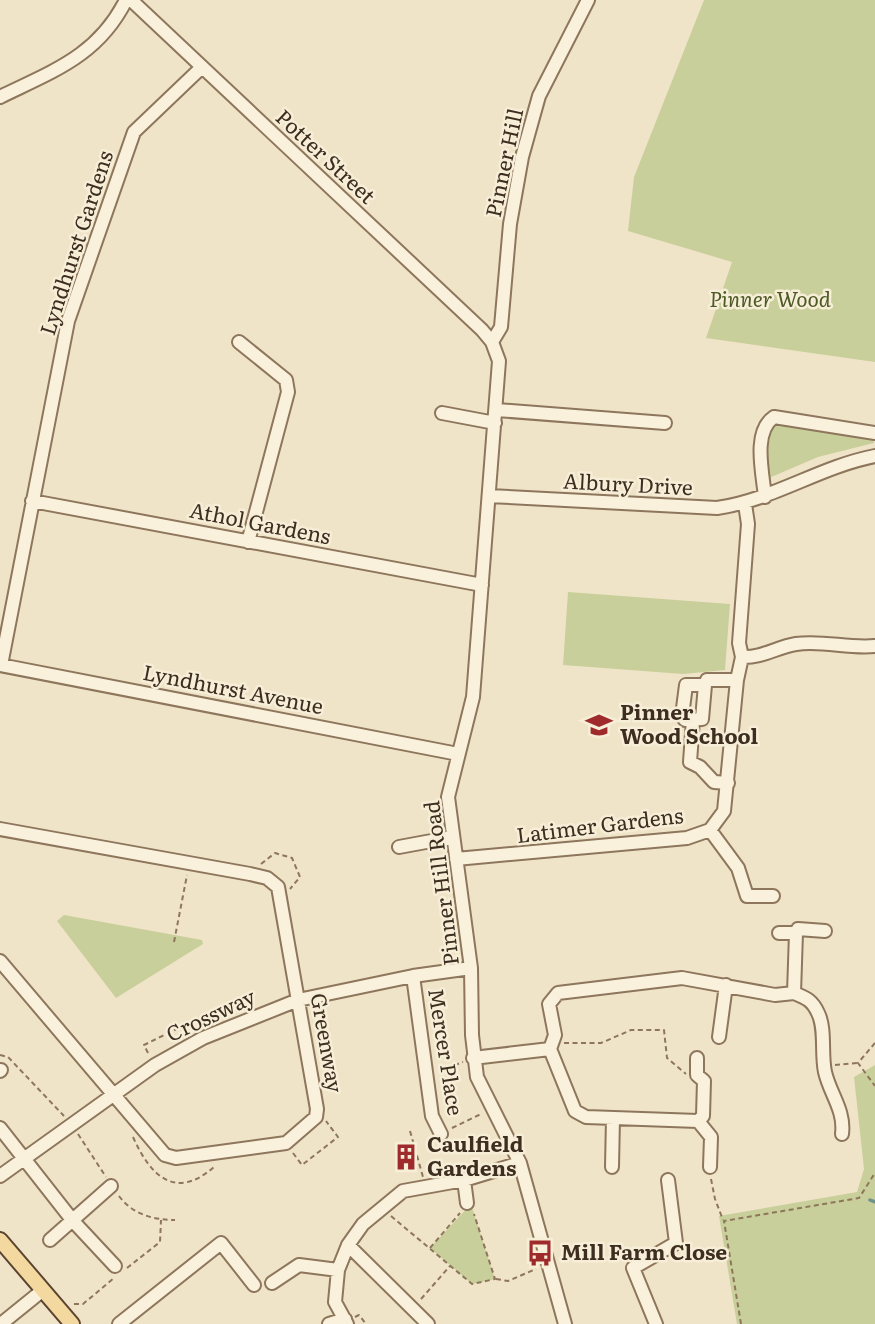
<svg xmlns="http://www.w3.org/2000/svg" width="875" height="1324" font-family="Literata,serif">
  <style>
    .green { fill: #c9cf9b }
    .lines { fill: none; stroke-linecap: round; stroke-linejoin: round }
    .stream { stroke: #6f938a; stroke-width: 3.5 }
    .minor-casing { stroke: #8d765c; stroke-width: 16 }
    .major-casing { stroke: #5b4430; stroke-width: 18 }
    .path { stroke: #8d765c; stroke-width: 2; stroke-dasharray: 5 3.5; stroke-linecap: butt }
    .minor { stroke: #faf1dc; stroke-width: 12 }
    .major { stroke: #f3d9a0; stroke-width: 14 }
    .labels { text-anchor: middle; stroke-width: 5; stroke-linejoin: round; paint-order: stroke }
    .street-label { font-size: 21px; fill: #3d2e20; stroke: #f7eed8 }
    .park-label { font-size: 21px; font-style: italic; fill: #4d5a26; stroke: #f7eed8 }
    .poi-label { font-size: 21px; font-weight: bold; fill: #3d2e20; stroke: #f7eed8; text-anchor: start }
  </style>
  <rect width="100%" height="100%" fill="#f0e4c8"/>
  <!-- green -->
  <path class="green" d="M704,0h171v362l-169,-24 26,-76 -104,-31 6,-54z
    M779,422l94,16 1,5 -56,14 -49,21 -4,-44 5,-10z
    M568,592l162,12 -5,66 -42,4 -120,-9z
    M64,915l138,25 1,4 -87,54 -59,-77z
    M875,1065v259h-138l-18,-108 138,-24 7,-23 -10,-92z
    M471,1204l24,75 -23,5 -42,-36z"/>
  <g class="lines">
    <!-- stream -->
    <path class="stream" d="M870,1200l5,2"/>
    <!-- minor casing -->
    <g class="minor-casing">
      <path id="minor" d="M131,0l351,330 10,12 7,19 -26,336 -25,100 23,171 1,67 5,42 43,86 45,161
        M0,97c53,-26 98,-41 126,-97
        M239,342l47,38 2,12 -40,150
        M492,342l9,-15 9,-103 12,-67 17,-61 49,-96
        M497,410l168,13
        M442,413l53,10
        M489,496l228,12c56,-8 102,-41 158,-52
        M765,497c-2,-23 -13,-65 9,-80l101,16
        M32,501l450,84
        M742,657c20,1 35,-10 54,-13 27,-4 53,5 79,2
        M0,665l458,89
        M1,665l67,-344 66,-189 67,-64
        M705,685l-3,34 -17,1 -3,-4 4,-31h19l2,-5h30
        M693,720l-3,42 10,5 14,15 14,1
        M0,829l250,45 17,4 11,9 39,222 -1,8 -30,26 -110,15 -11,-3 -165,-194
        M710,830l28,38 9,28h26
        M399,847l54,-10
        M456,859l231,-21 23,-8 14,-19 13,-131 5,-23 -3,-14 9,-119 -3,-20
        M779,933h17l2,-4 27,2
        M413,976l19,140 9,18
        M794,993c12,5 18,7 24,20 8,16 3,41 7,59 5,22 20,38 17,62
        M719,1037l7,-52
        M550,1049l25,62 11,6 112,4
        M473,1058l77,-9 5,-14 -6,-31 9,-11 124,-15 93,17 19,-2 2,-60
        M697,1058v17l7,6 -1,35 -5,5
        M0,1071l1,-1
        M698,1121l13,16 -1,30
        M0,1128l73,93 42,45
        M612,1167l1,-49
        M0,1176l155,-111 48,-27 95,-38 115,-24 58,-8
        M464,1180l3,23
        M50,1240l61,-54
        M348,1245l80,79
        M272,1283l27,-18 39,5
        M1,1324l42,-34
        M119,1324l102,-81 33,42
        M329,1324l16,-5
        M347,1324l-12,-22 3,-32 10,-25 15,-21 40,-33 61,-11 56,-17
        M656,1324l-23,-56 43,-25 -8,-63"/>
    </g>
    <!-- major casing -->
    <g class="major-casing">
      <path id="major" d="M0,1240l72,84"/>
    </g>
    <!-- path -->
    <path class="path" d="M261,864l14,-11 17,5 8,19 -10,12
      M174,942l13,-67
      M564,1043h37l30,-13h33l3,28 19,16
      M875,1043l-17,20 17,23
      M148,1053l-4,-8 100,-49 10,9
      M0,1055l8,2 56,59
      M835,1065l22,-2
      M438,1066l9,2 16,-6
      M452,1128l29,-14
      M410,1131l13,46
      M78,1134l28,43
      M133,1137c17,38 42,65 82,29
      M293,1153l9,12 36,-28 -12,-16
      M711,1179l4,20 8,21
      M119,1196c13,18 34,24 56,24
      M391,1216l81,68 23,-5 -21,-65
      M430,1248l30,-35
      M127,1268l33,-26 1,-22
      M496,1279l12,2 28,-12
      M421,1299l29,-33
      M74,1304h9l31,-26
      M355,1317l4,-2 7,9
      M741,1324l-17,-103 135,-23 16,-25"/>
    <!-- minor -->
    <use href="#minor" class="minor"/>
    <!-- major -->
    <use href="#major" class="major"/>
  </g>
  <!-- icons -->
  <defs>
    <g id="school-bare" transform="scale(2.1)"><path d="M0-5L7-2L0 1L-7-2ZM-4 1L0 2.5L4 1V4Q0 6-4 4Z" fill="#9e2a2b" stroke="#f7eed8" stroke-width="2.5" paint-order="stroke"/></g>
    <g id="building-bare" transform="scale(2.1)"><path d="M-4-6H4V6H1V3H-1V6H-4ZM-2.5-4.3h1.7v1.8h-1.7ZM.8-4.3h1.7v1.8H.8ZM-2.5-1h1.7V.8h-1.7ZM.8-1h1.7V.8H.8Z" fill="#9e2a2b" stroke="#f7eed8" stroke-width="2.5" paint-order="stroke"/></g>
    <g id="bus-bare" transform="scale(2.1)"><path d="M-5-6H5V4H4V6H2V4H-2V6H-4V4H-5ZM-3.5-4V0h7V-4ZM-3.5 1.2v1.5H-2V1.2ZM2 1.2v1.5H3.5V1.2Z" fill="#9e2a2b" stroke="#f7eed8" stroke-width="2.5" paint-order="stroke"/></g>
  </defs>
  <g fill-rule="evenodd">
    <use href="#school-bare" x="599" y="725"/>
    <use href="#building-bare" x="406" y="1157"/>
    <use href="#bus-bare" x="540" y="1253"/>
  </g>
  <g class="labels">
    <!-- street labels -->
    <g class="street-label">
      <text transform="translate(325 157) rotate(43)" y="7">Potter Street</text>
      <text transform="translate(505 163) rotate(-78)" y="7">Pinner Hill</text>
      <text transform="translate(77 243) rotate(-72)" y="7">Lyndhurst Gardens</text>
      <text transform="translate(628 485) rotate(3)" y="7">Albury Drive</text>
      <text transform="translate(260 524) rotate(11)" y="7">Athol Gardens</text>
      <text transform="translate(233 690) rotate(11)" y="7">Lyndhurst Avenue</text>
      <text transform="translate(600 826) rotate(-7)" y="7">Latimer Gardens</text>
      <text transform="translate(442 883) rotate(-97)" y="7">Pinner Hill Road</text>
      <text transform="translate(211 1016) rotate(-25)" y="7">Crossway</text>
      <text transform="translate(326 1043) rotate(80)" y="7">Greenway</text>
      <text transform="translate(445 1052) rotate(81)" y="7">Mercer Place</text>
    </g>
    <!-- park labels -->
    <g class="park-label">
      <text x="770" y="307">Pinner Wood</text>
    </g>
    <!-- poi labels -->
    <g class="poi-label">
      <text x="620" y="720">Pinner<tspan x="620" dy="24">Wood School</tspan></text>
      <text x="427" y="1152">Caulfield<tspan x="427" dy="24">Gardens</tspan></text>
      <text x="561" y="1260">Mill Farm Close</text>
    </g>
  </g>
</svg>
